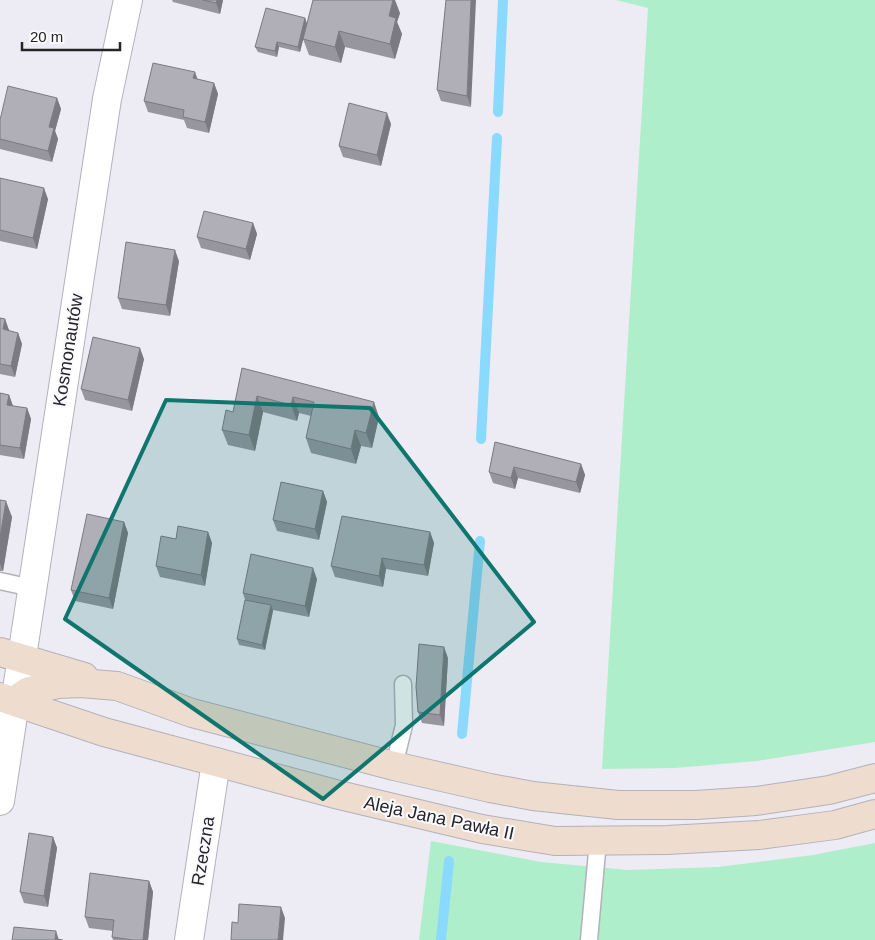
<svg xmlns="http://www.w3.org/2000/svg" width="875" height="940" font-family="Helvetica,sans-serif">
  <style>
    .green { fill: #aeeeca }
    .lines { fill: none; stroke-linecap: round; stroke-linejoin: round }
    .stream { stroke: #8ad9fe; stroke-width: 10 }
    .lane-casing { stroke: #b3b1ba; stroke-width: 19 }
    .street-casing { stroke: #b3b1ba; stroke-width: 30 }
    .secondary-casing { stroke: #b3b1ba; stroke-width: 30 }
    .lane { stroke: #fff; stroke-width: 16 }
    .street { stroke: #fff; stroke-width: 28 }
    .secondary { stroke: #eedcce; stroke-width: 28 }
    .wall { fill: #97969e }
    .shaded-wall { fill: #7b7a81 }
    .building { fill: #b0afb8; stroke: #7b7a81 }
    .marked { fill: #0f766e; fill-opacity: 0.2; stroke: #0f766e; stroke-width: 4; stroke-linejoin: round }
    .labels { text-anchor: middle; stroke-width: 4; stroke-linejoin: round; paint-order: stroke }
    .street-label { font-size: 18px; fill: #252427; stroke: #fafafe }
  </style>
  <rect width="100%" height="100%" fill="#edecf5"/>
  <!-- green -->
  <path class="green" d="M616,0h259v742l-118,19 -82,7 -73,1 46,-761z
    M431,841l110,21 87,8 90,-3 95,-12 62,-12v97h-456z"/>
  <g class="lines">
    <!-- stream -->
    <path class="stream" d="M498,112l5,-112
      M481,439l16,-301
      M462,734l18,-193
      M441,940l8,-79"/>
    <!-- lane casing -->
    <g class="lane-casing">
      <path id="lane" d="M0,581l32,7
        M394,766l10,-41 -1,-41
        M589,940l9,-99"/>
    </g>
    <!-- street casing -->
    <g class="street-casing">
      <path id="street" d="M0,801l107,-702 21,-99
        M189,940l27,-178"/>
    </g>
    <!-- secondary casing -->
    <g class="secondary-casing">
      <path id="secondary" d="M0,652l84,25
        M0,697l104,35 235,63 143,34 73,12 112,-1 92,-5 76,-10 40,-11
        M14,701l15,-10 29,-7 23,-1 36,3 75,27 202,53 96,22 43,8 85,9h78l60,-4 73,-11 46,-12"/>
    </g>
    <!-- lane -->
    <use href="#lane" class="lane"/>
    <!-- street -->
    <use href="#street" class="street"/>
    <!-- secondary -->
    <use href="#secondary" class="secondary"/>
  </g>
  <!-- wall -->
  <path class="wall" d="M172,0h51l-3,14 -47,-12z
    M446,0l25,107 -30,-6 -4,-11z
    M400,13l-3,9 5,12 -7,25 -50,-12 -4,16 -32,-8 -6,-16z
    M305,18l2,6 -7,28 -21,-5 -2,10 -19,-5 -3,-5z
    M197,79l17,4 4,11 -9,39 -22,-5 -3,-8 -36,-8 -4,-11z
    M57,98l4,11 -6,22 3,8 -6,23 -52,-13v-29z
    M391,124l-10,42 -38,-9 -4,-11z
    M0,178l48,21 -11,50 -37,-8z
    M253,223l4,11 -7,26 -49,-12 -4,-11z
    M179,261l-9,55 -48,-7 -4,-11z
    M0,318l5,1 4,12 9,2 4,11 -7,33 -15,-3z
    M144,359l-12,52 -47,-11 -4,-11z
    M242,368l137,49 -7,31 -11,-2 -5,18 -45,-11 -5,-15 5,-22 -12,-3 -2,8 -34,-9 -8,39 -27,-6 -6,-15 11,-18z
    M0,393l9,2 4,11 14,2 4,11 -7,40 -24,-4z
    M495,442l86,22 4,11 -5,18 -62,-15 -3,11 -22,-6 -4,-11z
    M323,491l4,11 -8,38 -42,-9 -4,-11z
    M0,500l12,17 -9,54h-3z
    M124,522l4,11 -15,76 -38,-8 -4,-11z
    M208,532l4,11 -7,43 -45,-9 -4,-11 20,-27z
    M430,532l4,11 -6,33 -42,-7 -3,18 -48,-10 -4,-11z
    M317,579l-8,38 -36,-7 -8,40 -26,-5 -2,-6 8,-39 -2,-7z
    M448,658l-4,68 -22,-3 -4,-11z
    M53,837l4,11 -9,59 -24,-4 -4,-11z
    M149,881l4,11 -5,48h-35l-1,-3 1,-6 -24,-3 -4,-11z"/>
  <!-- shaded-wall -->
  <path class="shaded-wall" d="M217,0h6l-3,14 -4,-11z
    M393,0h2l5,13 -3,9 5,12 -7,25 -5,-15 -1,-28z
    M471,0h5l-5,107 -4,-11z
    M305,18l2,6 -7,28 -2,-5z
    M339,31l6,16 -4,16 -6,-16z
    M277,42l2,5 -2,10 -2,-6z
    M195,72l4,11 -6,-5z
    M214,83l4,11 -9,39 -4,-11z
    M57,98l4,11 -6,22 3,8 -6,23 -4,-11 1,-24z
    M387,113l4,11 -10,42 -4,-11z
    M44,188l4,11 -11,50 -4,-11z
    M253,223l4,11 -7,26 -4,-11z
    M175,250l4,11 -9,55 -4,-11z
    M5,319l4,11 -2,10 -4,-11z
    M18,333l4,11 -7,33 -4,-11z
    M140,348l4,11 -12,52 -4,-11z
    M9,395l4,11 -6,-1z
    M257,396l6,16 -8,39 -6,-16z
    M293,397l6,16 -2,8 -6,-16z
    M374,402l5,15 -7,31 -6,-15z
    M27,408l4,11 -7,40 -4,-11z
    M355,430l6,16 -5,18 -5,-15z
    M581,464l4,11 -5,18 -4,-11z
    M514,467l4,11 -3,11 -4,-11z
    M323,491l4,11 -8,38 -4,-11z
    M6,501l6,16 -9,54 -3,-7v-26z
    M124,522l4,11 -15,76 -4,-11z
    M208,532l4,11 -7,43 -4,-11z
    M430,532l4,11 -6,33 -4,-11z
    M382,558l4,11 -3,18 -4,-11z
    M313,568l4,11 -8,38 -4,-11z
    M271,605l2,6 -8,39 -3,-5z
    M444,647l4,11 -4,68 -4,-11z
    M53,837l4,11 -9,59 -4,-11z
    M149,881l4,11 -5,48h-5z
    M281,907l4,11 -2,22h-5z
    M56,931l3,9 -4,-1z"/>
  <!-- building -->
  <path class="building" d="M203,0h14l-1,3z
    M313,0h80l-4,16 7,2 -6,26 -51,-13 -4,16 -32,-8z
    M446,0h25l-4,96 -30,-6z
    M266,8l39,10 -7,29 -21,-5 -2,9 -20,-4z
    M153,63l42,9 -2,6 21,5 -9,39 -22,-5 1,-7 -40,-9z
    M8,86l49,12 -8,29 5,1 -6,23 -48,-12v-19z
    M349,103l38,10 -10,42 -38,-9z
    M0,178l44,10 -11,50 -33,-8z
    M204,211l49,12 -7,26 -49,-12z
    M126,242l49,8 -9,55 -48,-7z
    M0,318l5,1 -2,10 15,4 -7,33 -11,-2z
    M93,337l47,11 -12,52 -47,-11z
    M242,368l132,34 -8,31 -11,-3 -4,19 -45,-11 8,-36 -21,-5 -2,8 -34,-9 -8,39 -27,-5 4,-20 7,2z
    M0,393l9,2 -2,10 20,3 -7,40 -20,-3z
    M495,442l86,22 -5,18 -62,-15 -3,11 -22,-6z
    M281,482l42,9 -8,38 -42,-9z
    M0,500l6,1 -6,37z
    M87,514l37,8 -15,76 -38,-8z
    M342,516l88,16 -6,33 -42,-7 -3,18 -48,-10z
    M178,526l30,6 -7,43 -45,-9 5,-30 15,3z
    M251,554l62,14 -8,38 -62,-13z
    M245,600l26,5 -9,40 -25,-6z
    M419,644l25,3 -4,68 -22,-3 -2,-25z
    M29,833l24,4 -9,59 -24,-4z
    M90,873l59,8 -6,59h-10l-21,-3 2,-17 -29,-3z
    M239,904l42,3 -3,33h-47l1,-18 6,1z
    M14,927l42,4 -1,8 8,1h-51z"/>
  <!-- marked area -->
  <path class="marked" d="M166,400l204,8 164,214 -211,177 -258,-180z"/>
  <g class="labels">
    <!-- street labels -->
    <g class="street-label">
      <text transform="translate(68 350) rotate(-81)" y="6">Kosmonautów</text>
      <text transform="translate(439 818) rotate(12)" y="6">Aleja Jana Pawła II</text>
      <text transform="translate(203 851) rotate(-81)" y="6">Rzeczna</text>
    </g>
  </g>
  <!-- scale -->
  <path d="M22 42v8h98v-8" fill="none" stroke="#252427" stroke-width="2.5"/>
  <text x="30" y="42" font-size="15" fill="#252427" stroke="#fafafe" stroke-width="4" paint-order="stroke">20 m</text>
</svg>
